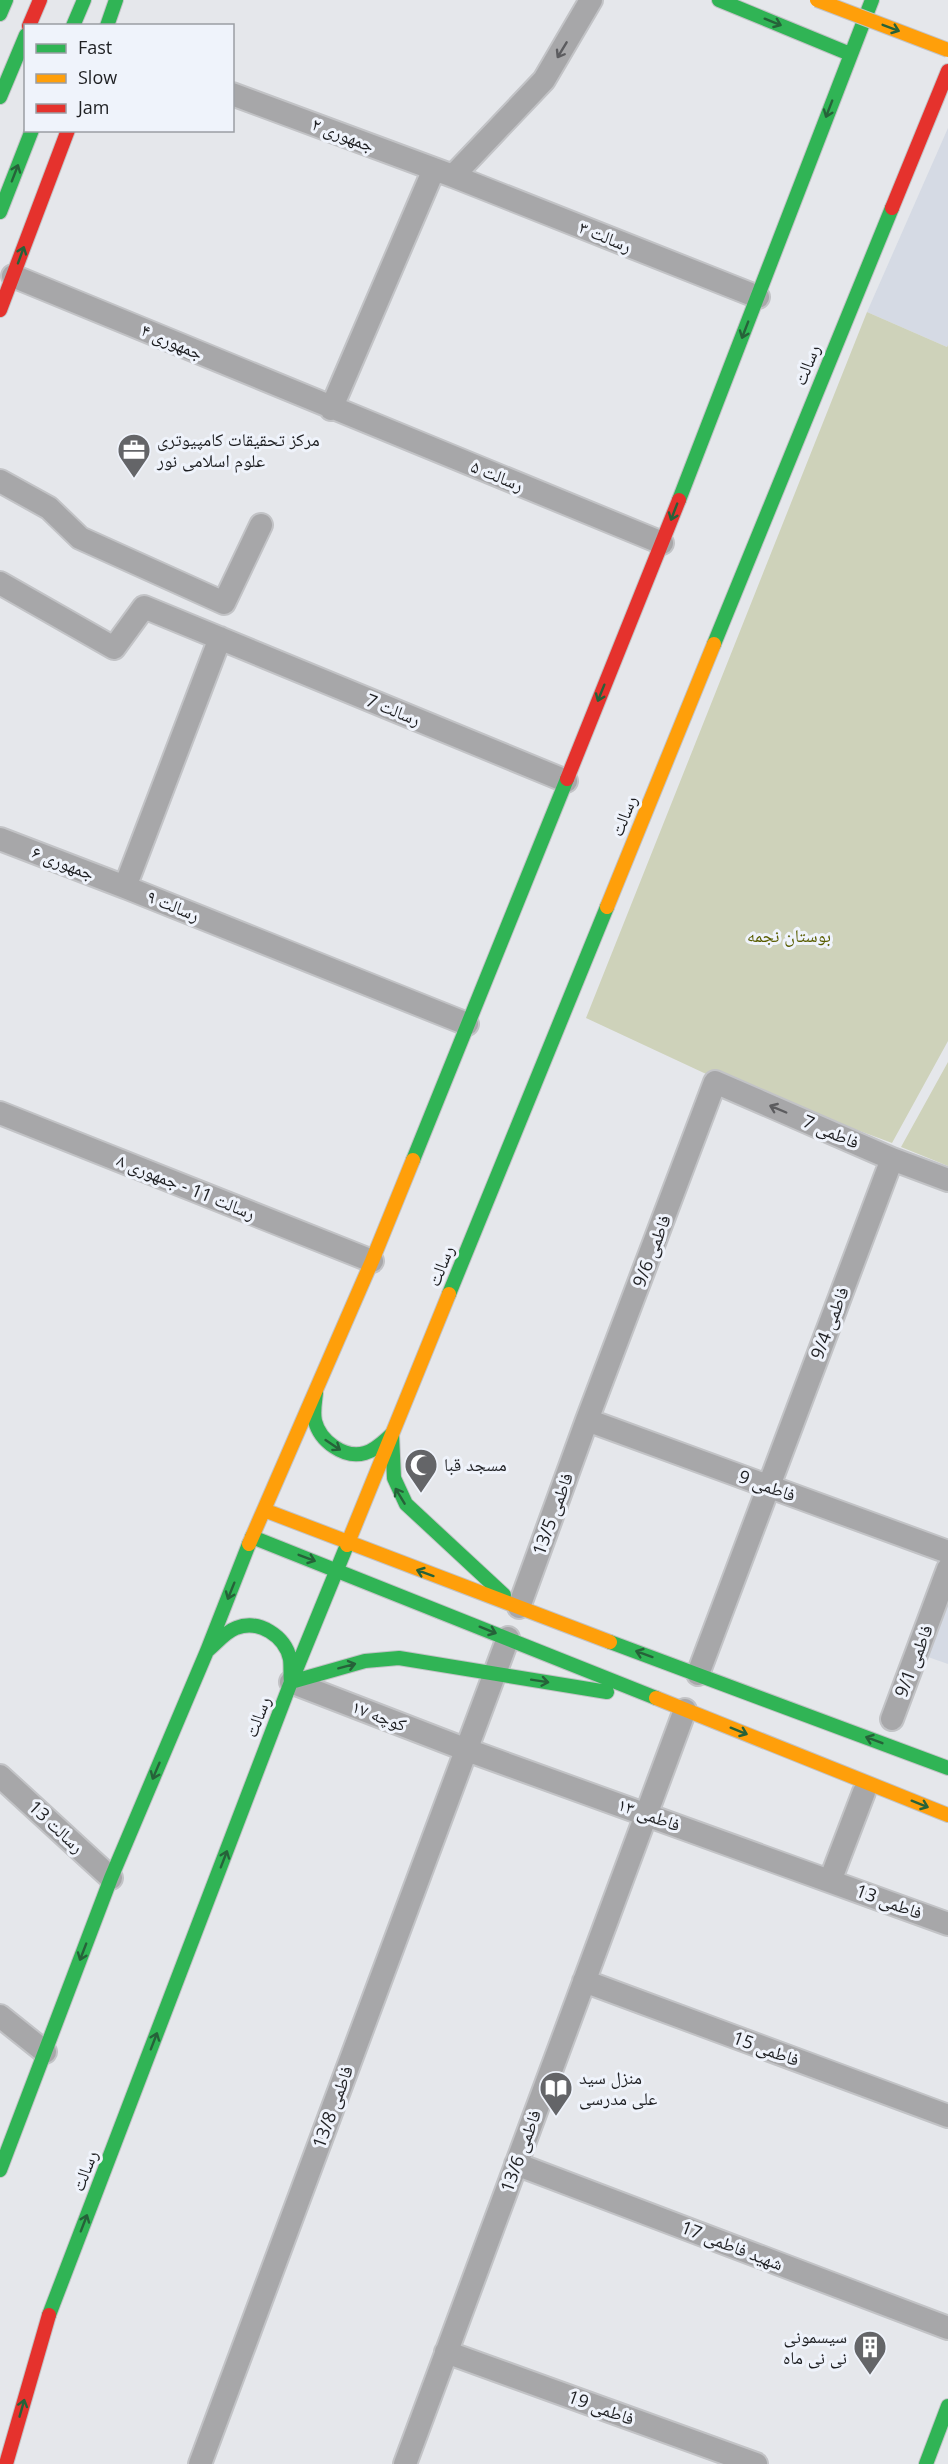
<svg xmlns="http://www.w3.org/2000/svg" width="948" height="2464" font-family="'Open Sans','Noto Naskh Arabic',sans-serif">
  <style>
    .built { fill: #d5dae4 }
    .green { fill: #ced2ba }
    .lines { fill: none; stroke-linecap: round; stroke-linejoin: round }
    .street-casing { stroke: #c2c3c6; stroke-width: 26 }
    .fast-casing { stroke: #c2c3c6; stroke-width: 16 }
    .slow-casing { stroke: #c2c3c6; stroke-width: 16 }
    .jam-casing { stroke: #c2c3c6; stroke-width: 16 }
    .street { stroke: #a7a7a9; stroke-width: 22 }
    .fast { stroke: #30b455; stroke-width: 14 }
    .slow { stroke: #ff9f0a; stroke-width: 14 }
    .jam { stroke: #e5322d; stroke-width: 14 }
    .slow-bridge-casing { stroke: #c2c3c6; stroke-width: 16; stroke-linecap: butt }
    .slow-bridge { stroke: #ff9f0a; stroke-width: 14 }
    .oneway { stroke: #266239 }
    .oneway2 { stroke: #5c5c5f }
    .labels { text-anchor: middle; stroke-width: 6; stroke-linejoin: round; paint-order: stroke }
    .street-label { font-size: 18px; fill: #1e1f22; stroke: #eff3fb }
    .poi-label { font-size: 18px; fill: #1e1f22; stroke: #eff3fb; text-anchor: start }
    .park-label { font-size: 18px; fill: #595d00; stroke: #eff3fb }
  </style>
  <rect width="100%" height="100%" fill="#e5e7eb"/>
  <!-- built -->
  <path class="built" d="M948,128v217l-1,2 -80,-35z
    M948,1604v60l-20,-7z"/>
  <!-- green -->
  <path class="green" d="M867,312l80,35 1,-2v696l-56,102 -188,-70 -118,-55z
    M948,1062v104l-47,-19z"/>
  <g class="lines">
    <!-- street casing -->
    <g class="street-casing">
      <path id="street" d="M232,94l221,82 305,121
        M453,176l91,-96 47,-80
        M13,276l649,267
        M331,409l103,-240
        M0,481l49,27 31,30 144,65 37,-78
        M0,583l114,65 30,-41 422,174
        M220,638l-95,249 342,137
        M0,839l125,48
        M0,1113l372,148
        M587,1420l361,132
        M519,1607l68,-187 128,-338 177,77 56,21
        M698,1674l194,-515
        M291,1682l176,68 481,174
        M892,1719l56,-150
        M0,1776l111,102
        M830,1881l34,-89
        M584,1981l364,135
        M0,2016l45,36
        M516,2164l432,164
        M446,2352l310,112
        M200,2464l308,-826
        M405,2464l280,-754"/>
    </g>
    <!-- fast casing -->
    <g class="fast-casing">
      <path id="fast" d="M719,0l131,54
        M0,14l6,-14
        M73,26l11,-26
        M107,26l9,-26
        M0,97l26,-62
        M0,212l32,-82
        M679,500l193,-500
        M714,644l178,-436
        M413,1160l154,-381
        M449,1294l158,-387
        M316,1393c-1,9 -3,19 -1,28 5,20 29,38 50,32 11,-3 19,-12 27,-19
        M392,1434l2,44 12,26 98,91
        M252,1537l404,161
        M610,1642l338,126
        M207,1651c9,-7 18,-19 29,-23 23,-9 49,8 54,31 1,7 0,15 1,23
        M291,1682l74,-21 34,-3 208,34
        M0,2170l111,-292 96,-227 42,-107
        M49,2315l242,-633 56,-137
        M926,2464l22,-58"/>
    </g>
    <!-- slow casing -->
    <g class="slow-casing">
      <path id="slow" d="M607,907l107,-263
        M264,1510l346,132
        M249,1544l123,-283 41,-101
        M347,1545l102,-251
        M656,1698l292,117"/>
    </g>
    <!-- jam casing -->
    <g class="jam-casing">
      <path id="jam" d="M29,26l11,-26
        M892,208l56,-137
        M0,310l68,-180
        M567,779l112,-279
        M6,2464l43,-149"/>
    </g>
    <!-- street -->
    <use href="#street" class="street"/>
    <!-- fast -->
    <use href="#fast" class="fast"/>
    <!-- slow -->
    <use href="#slow" class="slow"/>
    <!-- jam -->
    <use href="#jam" class="jam"/>
    <!-- slow-bridge casing -->
    <g class="slow-bridge-casing">
      <path id="slow-bridge" d="M817,0l131,50"/>
    </g>
    <!-- slow-bridge -->
    <use href="#slow-bridge" class="slow-bridge"/>
  </g>
  <!-- one-way arrows -->
  <defs><path id="oneway-shaft" d="M-6 0H5M1.5-3L5.5 0L1.5 3" fill="none" stroke-width="1.6" stroke-linecap="round" stroke-linejoin="round" transform="scale(1.5)"/></defs>
  <g class="oneway">
    <use href="#oneway-shaft" transform="translate(773 22) rotate(22)"/>
    <use href="#oneway-shaft" transform="translate(891 28) rotate(21)"/>
    <use href="#oneway-shaft" transform="translate(829 109) rotate(111)"/>
    <use href="#oneway-shaft" transform="translate(15 173) rotate(-69)"/>
    <use href="#oneway-shaft" transform="translate(21 255) rotate(-70)"/>
    <use href="#oneway-shaft" transform="translate(745 330) rotate(111)"/>
    <use href="#oneway-shaft" transform="translate(674 512) rotate(111)"/>
    <use href="#oneway-shaft" transform="translate(601 693) rotate(112)"/>
    <use href="#oneway-shaft" transform="translate(333 1445) rotate(34)"/>
    <use href="#oneway-shaft" transform="translate(400 1496) rotate(-121)"/>
    <use href="#oneway-shaft" transform="translate(307 1558) rotate(21)"/>
    <use href="#oneway-shaft" transform="translate(425 1573) rotate(-160)"/>
    <use href="#oneway-shaft" transform="translate(231 1591) rotate(112)"/>
    <use href="#oneway-shaft" transform="translate(488 1630) rotate(22)"/>
    <use href="#oneway-shaft" transform="translate(644 1654) rotate(-160)"/>
    <use href="#oneway-shaft" transform="translate(347 1666) rotate(-15)"/>
    <use href="#oneway-shaft" transform="translate(540 1681) rotate(9)"/>
    <use href="#oneway-shaft" transform="translate(739 1731) rotate(22)"/>
    <use href="#oneway-shaft" transform="translate(874 1740) rotate(-159)"/>
    <use href="#oneway-shaft" transform="translate(156 1771) rotate(113)"/>
    <use href="#oneway-shaft" transform="translate(920 1804) rotate(22)"/>
    <use href="#oneway-shaft" transform="translate(224 1859) rotate(-69)"/>
    <use href="#oneway-shaft" transform="translate(83 1952) rotate(111)"/>
    <use href="#oneway-shaft" transform="translate(154 2041) rotate(-69)"/>
    <use href="#oneway-shaft" transform="translate(84 2223) rotate(-69)"/>
    <use href="#oneway-shaft" transform="translate(22 2408) rotate(-74)"/>
  </g>
  <g class="oneway2">
    <use href="#oneway-shaft" transform="translate(562 50) rotate(121)"/>
    <use href="#oneway-shaft" transform="translate(778 1109) rotate(-157)"/>
  </g>
  <!-- icons -->
  <defs>
    <g id="office-pin" transform="scale(1.725)"><path d="M0 17L-7.5 6A9.5 9.5 0 1 1 7.5 6Z" fill="#646568" stroke="#eff3fb"/><path d="M-6-3h4V-5.5h4V-3h4V5H-6ZM-1-4.5V-3h2v-1.5ZM-6 0V1H6V0Z" fill="#fff"/></g>
    <g id="mosque-pin" transform="scale(1.725)"><path d="M0 17L-7.5 6A9.5 9.5 0 1 1 7.5 6Z" fill="#646568" stroke="#eff3fb"/><path d="M3.5-4.9A6 6 0 1 0 3.5 4.9A5 5 0 1 1 3.5-4.9Z" fill="#fff"/></g>
    <g id="library-pin" transform="scale(1.725)"><path d="M0 17L-7.5 6A9.5 9.5 0 1 1 7.5 6Z" fill="#646568" stroke="#eff3fb"/><path d="M-6-4Q-3-5.5-.7-3.5V5Q-3 3-6 4ZM6-4Q3-5.5 .7-3.5V5Q3 3 6 4Z" fill="#fff"/></g>
    <g id="building-pin" transform="scale(1.725)"><path d="M0 17L-7.5 6A9.5 9.5 0 1 1 7.5 6Z" fill="#646568" stroke="#eff3fb"/><path d="M-4-6H4V6H1V3H-1V6H-4ZM-2.5-4.3h1.7v1.8h-1.7ZM.8-4.3h1.7v1.8H.8ZM-2.5-1h1.7V.8h-1.7ZM.8-1h1.7V.8H.8Z" fill="#fff"/></g>
  </defs>
  <g fill-rule="evenodd">
    <use href="#office-pin" x="134" y="450"/>
    <use href="#mosque-pin" x="421" y="1465"/>
    <use href="#library-pin" x="556" y="2088"/>
    <use href="#building-pin" x="870" y="2347"/>
  </g>
  <g class="labels">
    <!-- street labels -->
    <g class="street-label">
      <text transform="translate(343 135) rotate(21)" y="6">جمهوری ۲</text>
      <text transform="translate(605 237) rotate(22)" y="6">رسالت ۳</text>
      <text transform="translate(172 342) rotate(23)" y="6">جمهوری ۴</text>
      <text transform="translate(807 365) rotate(-68)" y="6">رسالت</text>
      <text transform="translate(497 476) rotate(22)" y="6">رسالت ۵</text>
      <text transform="translate(393 710) rotate(22)" y="6">رسالت 7</text>
      <text transform="translate(624 816) rotate(-68)" y="6">رسالت</text>
      <text transform="translate(63 863) rotate(21)" y="6">جمهوری ۶</text>
      <text transform="translate(173 906) rotate(22)" y="6">رسالت ۹</text>
      <text transform="translate(831 1132) rotate(23)" y="6">فاطمی 7</text>
      <text transform="translate(186 1187) rotate(22)" y="6">رسالت 11 - جمهوری ۸</text>
      <text transform="translate(652 1251) rotate(-69)" y="6">فاطمی 9/6</text>
      <text transform="translate(441 1266) rotate(-68)" y="6">رسالت</text>
      <text transform="translate(830 1323) rotate(-69)" y="6">فاطمی 9/4</text>
      <text transform="translate(767 1486) rotate(20)" y="6">فاطمی 9</text>
      <text transform="translate(553 1514) rotate(-70)" y="6">فاطمی 13/5</text>
      <text transform="translate(914 1661) rotate(-69)" y="6">فاطمی 9/1</text>
      <text transform="translate(379 1716) rotate(21)" y="6">کوچه ۱۷</text>
      <text transform="translate(258 1717) rotate(-69)" y="6">رسالت</text>
      <text transform="translate(649 1815) rotate(20)" y="6">فاطمی ۱۳</text>
      <text transform="translate(56 1827) rotate(43)" y="6">رسالت 13</text>
      <text transform="translate(889 1902) rotate(20)" y="6">فاطمی 13</text>
      <text transform="translate(766 2049) rotate(20)" y="6">فاطمی 15</text>
      <text transform="translate(333 2107) rotate(-70)" y="6">فاطمی 13/8</text>
      <text transform="translate(521 2151) rotate(-70)" y="6">فاطمی 13/6</text>
      <text transform="translate(85 2171) rotate(-69)" y="6">رسالت</text>
      <text transform="translate(732 2246) rotate(21)" y="6">شهید فاطمی 17</text>
      <text transform="translate(601 2408) rotate(20)" y="6">فاطمی 19</text>
    </g>
    <!-- poi labels -->
    <g class="poi-label">
      <text x="157" y="446">مرکز تحقیقات کامپیوتری<tspan x="157" dy="21">علوم اسلامی نور</tspan></text>
      <text x="444" y="1471">مسجد قبا</text>
      <text x="579" y="2084">منزل سید<tspan x="579" dy="21">علی مدرسی</tspan></text>
      <text x="847" y="2343" text-anchor="end">سیسمونی<tspan x="847" dy="21">نی نی ماه</tspan></text>
    </g>
    <!-- park labels -->
    <g class="park-label">
      <text x="789" y="942">بوستان نجمه</text>
    </g>
  </g>
  <!-- legend -->
  <rect x="24" y="24" width="210" height="108" fill="#eff3fb" stroke="#9b9ea4" stroke-width="1.5"/>
  <rect x="36" y="44" width="30" height="9" fill="#30b455" stroke="#9b9ea4" stroke-width="1.5"/>
  <text x="78" y="54" font-size="18" fill="#1e1f22">Fast</text>
  <rect x="36" y="74" width="30" height="9" fill="#ff9f0a" stroke="#9b9ea4" stroke-width="1.5"/>
  <text x="78" y="84" font-size="18" fill="#1e1f22">Slow</text>
  <rect x="36" y="104" width="30" height="9" fill="#e5322d" stroke="#9b9ea4" stroke-width="1.5"/>
  <text x="78" y="114" font-size="18" fill="#1e1f22">Jam</text>
</svg>
